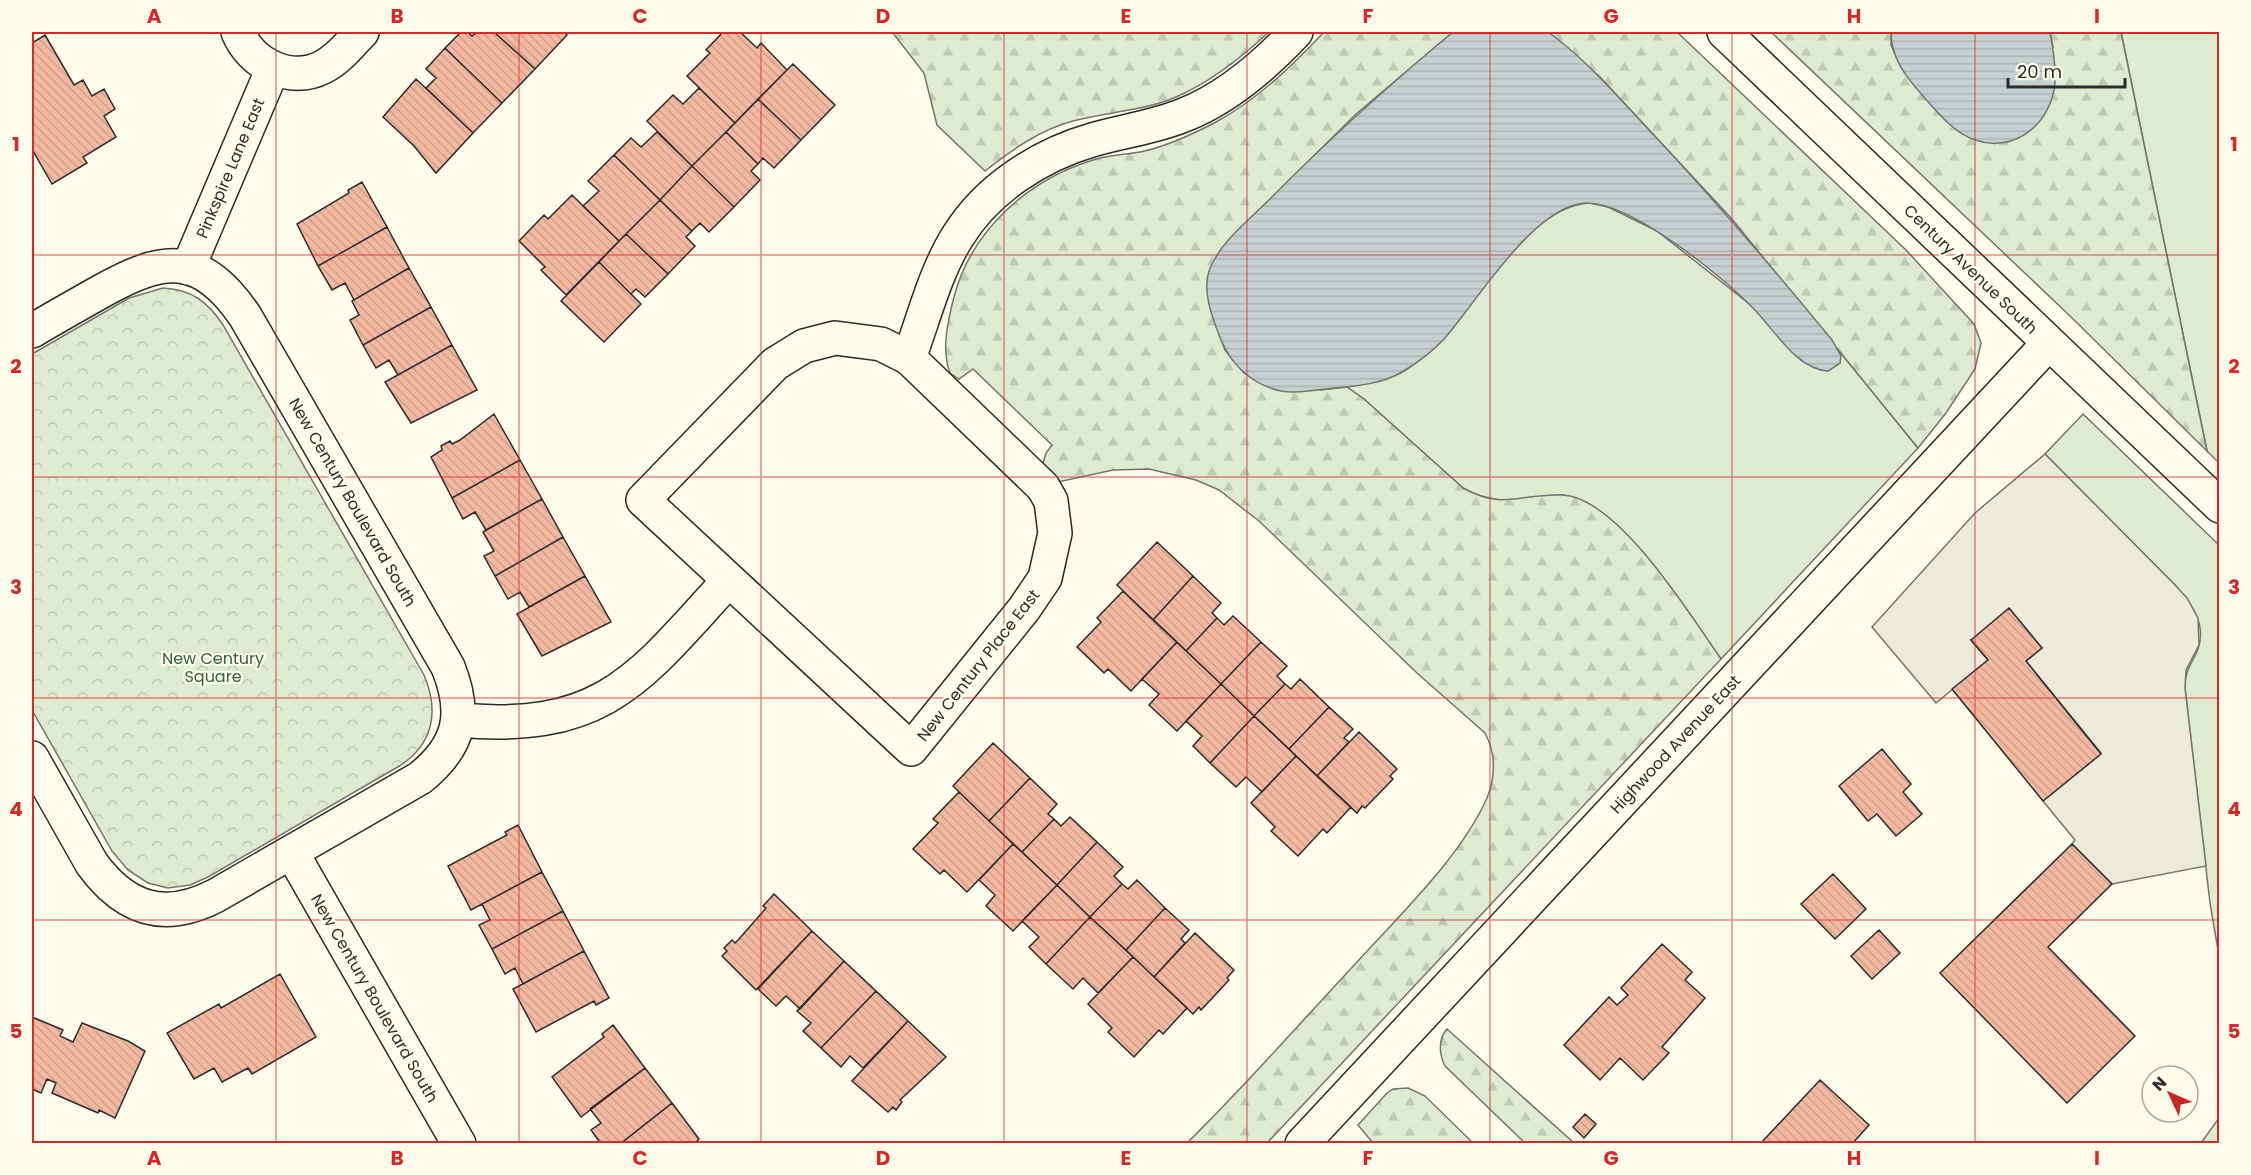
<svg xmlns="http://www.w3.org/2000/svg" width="2251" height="1175" font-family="Poppins,sans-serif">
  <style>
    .green { fill: #deebd1; stroke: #74746e; stroke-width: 1.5 }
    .forest { fill: url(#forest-firs); stroke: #74746e; stroke-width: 1.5 }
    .park { fill: url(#park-crowns); stroke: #74746e; stroke-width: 1.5 }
    .parking { fill: #eceadb; stroke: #74746e; stroke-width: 1.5 }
    .water { fill: url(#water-rules); stroke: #74746e; stroke-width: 1.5 }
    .building { fill: url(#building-back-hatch); stroke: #2b2b2b; stroke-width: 1.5 }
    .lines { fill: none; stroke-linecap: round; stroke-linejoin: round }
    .street-casing { stroke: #2b2b2b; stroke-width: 36 }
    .secondary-casing { stroke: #2b2b2b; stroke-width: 36 }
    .street { stroke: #fdfbea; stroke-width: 33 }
    .secondary { stroke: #fdfbea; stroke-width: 33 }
    .grid { fill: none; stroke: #d62828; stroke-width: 1.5; stroke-opacity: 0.55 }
    .labels { text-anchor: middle; stroke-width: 4.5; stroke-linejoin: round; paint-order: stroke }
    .street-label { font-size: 16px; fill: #2b2b2b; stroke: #fdfbea }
    .park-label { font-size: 16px; fill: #34623c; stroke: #fdfbea }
    .neatline { fill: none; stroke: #d62828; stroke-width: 2 }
    .grid-label { font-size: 20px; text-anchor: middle; font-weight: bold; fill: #d62828 }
  </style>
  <defs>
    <pattern id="forest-firs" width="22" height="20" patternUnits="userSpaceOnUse" patternTransform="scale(1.5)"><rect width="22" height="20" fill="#deebd1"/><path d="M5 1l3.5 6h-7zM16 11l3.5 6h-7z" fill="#bfcab4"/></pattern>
    <pattern id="park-crowns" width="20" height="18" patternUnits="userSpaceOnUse" patternTransform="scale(1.5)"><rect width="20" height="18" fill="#deebd1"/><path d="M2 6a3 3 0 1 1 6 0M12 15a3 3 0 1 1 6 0" fill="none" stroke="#bfcab4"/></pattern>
    <pattern id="water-rules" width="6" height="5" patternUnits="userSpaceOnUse" patternTransform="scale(1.5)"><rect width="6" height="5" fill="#c7d0d0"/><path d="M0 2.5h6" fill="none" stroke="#abb3b3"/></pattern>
    <pattern id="building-back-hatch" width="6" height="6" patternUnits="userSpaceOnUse" patternTransform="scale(1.5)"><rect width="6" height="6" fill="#f2b8a0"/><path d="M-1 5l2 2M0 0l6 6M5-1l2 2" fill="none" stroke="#d09e8a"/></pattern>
  </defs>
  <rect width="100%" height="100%" fill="#fdfbea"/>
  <!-- green -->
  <path class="green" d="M2121,32h98v431l-12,-12z
    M1590,203l18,4 49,24 95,75 50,55 26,10 12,-8v-11l78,96 -197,211c-33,-46 -101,-159 -159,-164 -8,-1 -16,2 -23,3 -29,3 -50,5 -76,-10l-99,-89 -17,-12c19,-3 41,-7 57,-16 63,-37 112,-164 186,-168z
    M2083,414l136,131v411l-9,-53 -25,-215c0,-20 7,-23 13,-39 9,-25 -7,-46 -23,-64l-130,-131z
    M2219,1118v25h-18z"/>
  <!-- forest -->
  <path class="forest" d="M892,32h377c-28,26 -58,50 -93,65 -32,14 -70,15 -103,24 -34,9 -61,29 -88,50l-48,-46 -13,-52z
    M1324,32h129l-97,82 -108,107 -33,38 -2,59 12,32 19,23 77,17 26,-3 17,12 99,89c42,23 57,5 99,7 56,2 128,120 159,164l-454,484h-80c59,-58 114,-121 171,-182 42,-46 104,-106 129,-163 9,-23 9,-44 -2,-65l-68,-60 -158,-152 -40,-31 -23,-10 -47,-11 -36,1 -55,12 -16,-15 4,-14 6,-8 -79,-76 -14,10 -9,-6c-9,-23 -2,-53 4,-76 17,-66 73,-116 136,-136 16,-6 33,-6 50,-9 26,-5 53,-18 76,-30 42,-23 76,-56 108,-90z
    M1548,32h129l229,218 68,74 7,19 -6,26 -29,44 -28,35 -186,-229 -132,-142z
    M1771,32h120v13l7,16 155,-14 -3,-15h71l86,419 -138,-136z
    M1447,1029l127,114h-49l-80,-77c-6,-12 -7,-27 2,-37z
    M1408,1088l17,8 48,47h-100l-15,-18 29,-32 6,-4z"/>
  <!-- park -->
  <path class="park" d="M163,288c28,1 45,14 60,37l201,350c15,35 10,68 -23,90l-193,112 -18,8 -22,3 -20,-5 -20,-13 -16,-19 -80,-141v-356l97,-56z"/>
  <!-- parking -->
  <path class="parking" d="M2045,454l130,131 12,13 11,20 1,27 -13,25 -1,18 21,178 -94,18 -40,-40 3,-4 -32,-39 58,-48 -75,-92 16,-13 -71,-8 17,20 -52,43 -64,-76 103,-114z"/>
  <!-- water -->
  <path class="water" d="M1453,32h95c38,27 69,64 101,98 64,68 124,138 183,210l9,16 -1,7 -12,8c-32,-2 -54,-42 -75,-63 -31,-32 -122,-106 -167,-105 -52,2 -110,100 -142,136 -12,13 -27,24 -42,33 -20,12 -45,14 -68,16 -17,2 -37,6 -53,3 -28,-6 -49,-25 -60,-51 -8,-21 -19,-47 -12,-69 10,-28 40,-51 61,-72 58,-59 119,-114 183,-167z
    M1891,32h159c3,16 6,33 5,50 -3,41 -40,72 -80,58 -21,-7 -38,-28 -52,-44 -17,-19 -32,-38 -32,-64z"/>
  <!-- building -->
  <path class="building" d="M461,32h6l5,4 5,-4h17l41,37 -33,34 -57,-55z
    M494,32h70l3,3 -32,34z
    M723,32h17l17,16 4,-5 26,27 -52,53 -48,-47 23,-23 -4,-3z
    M45,35l29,50 9,-5 9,16 12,-7 11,20 -11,7 12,21 -33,20 4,6 -35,21 -20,-35v-106z
    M445,48l57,55 -29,30 -47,-45 10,-10 -10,-9z
    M793,64l42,41 -34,35 -43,-41z
    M416,79l57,54 -37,40 -22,-27 -31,-29z
    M699,88l36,35 -43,43 -45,-45 26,-26 10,9z
    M758,99l43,41 -27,28 -11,-10 -5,6 -32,-32z
    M657,132l35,34 -32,34 -46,-45 17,-17 10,9z
    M726,132l32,32 -7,7 9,9 -26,27 -42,-41z
    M614,155l46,45 -41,41 -36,-35 16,-15 -11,-10z
    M692,166l42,41 -25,25 -9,-9 -8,8 -32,-31z
    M362,182l25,45 -69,39 -21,-42 52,-31 -1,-3z
    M572,195l47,46 -53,54 -25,-25 4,-3 -26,-26 25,-26 4,4z
    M660,200l32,31 -6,6 9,9 -27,28 -42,-40z
    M387,227l22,41 -55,32 -9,-17 -13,7 -14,-24z
    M626,234l42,40 -23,23 -9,-8 -5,5 -32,-32z
    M599,262l42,42 -37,38 -43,-41z
    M409,268l22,39 -68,38 -13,-25 9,-5 -7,-14z
    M431,307l21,38 -54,30 -9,-15 -13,8 -13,-23z
    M452,345l25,45 -66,33 -26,-41z
    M494,414l26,46 -68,38 -21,-41 11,-7 -1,-4 9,-5 2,3 8,-4z
    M520,460l22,39 -56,31 -11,-18 -12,7 -11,-21z
    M542,499l21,38 -68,39 -11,-20 10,-5 -11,-19z
    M563,537l22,39 -56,31 -9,-15 -12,7 -13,-23z
    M1157,542l36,34 -40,44 -36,-35z
    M585,576l26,46 -69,34 -25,-42z
    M1193,576l28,27 -9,10 5,5 -31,33 -33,-31z
    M1123,591l54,51 -46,49 -23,-22 -4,4 -27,-26 24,-25 -4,-4z
    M2009,608l33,40 -16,13 75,93 -58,47 -91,-112 36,-29 -17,-20z
    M1233,616l28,26 -40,42 -35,-33 31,-33 7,7z
    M1177,642l44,42 -44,47 -28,-26 10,-11 -17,-15z
    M1261,642l26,24 -10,10 8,8 -31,32 -33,-32z
    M1300,679l29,28 -40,42 -35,-33 31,-32 6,5z
    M1221,684l33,32 -44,47 -17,-17 9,-10 -16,-15z
    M1329,707l24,22 -9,9 5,4 -32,34 -28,-27z
    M1254,716l42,40 -34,36 -16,-15 -10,10 -26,-24z
    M1359,732l38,37 -7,7 3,3 -28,29 -3,-2 -5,7 -40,-37z
    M993,743l37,35 -41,43 -36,-35z
    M1882,749l29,35 -8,8 19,22 -26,22 -19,-22 -9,7 -29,-35z
    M1296,756l55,51 -24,26 -4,-4 -25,27 -27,-25 4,-4 -24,-24z
    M1030,778l27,26 -9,10 6,5 -32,33 -33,-31z
    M959,792l54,52 -46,48 -23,-22 -4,4 -27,-25 25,-26 -5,-4z
    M1070,817l27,25 -40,43 -35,-33 32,-33 7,7z
    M518,825l24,47 -71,38 -23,-44 59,-31 -2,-3z
    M1097,842l26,25 -9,9 8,8 -32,33 -33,-32z
    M1013,844l44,41 -44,46 -27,-25 9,-11 -16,-15z
    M2072,844l40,40 -64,63 87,89 -68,67 -127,-130z
    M542,872l21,39 -71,38 -13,-24 11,-5 -8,-16z
    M1833,874l33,35 -31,30 -34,-35z
    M1137,880l28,28 -39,42 -36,-33 32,-33 6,5z
    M1057,885l33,32 -44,47 -17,-17 10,-10 -17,-16z
    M774,894l38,37 -56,59 -34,-34 5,-5 -3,-3 8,-8 3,3 4,-4 27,-31 -3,-2z
    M1165,908l24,22 -8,9 4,4 -31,34 -28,-27z
    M563,911l21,40 -61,33 -8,-16 -10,6 -13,-25z
    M1090,917l43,40 -35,36 -15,-15 -10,11 -27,-25z
    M1879,930l21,23 -28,26 -21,-23z
    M812,931l32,30 -44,48 -14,-13 -10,10 -18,-17z
    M1195,933l39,37 -7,8 2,2 -28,30 -2,-3 -6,7 -39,-37z
    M1662,944l30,28 -7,8 20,18 -43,49 7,6 -26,27 -23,-22 -20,22 -36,-35 45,-48 8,8 11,-10 -7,-7z
    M584,951l25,47 -13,7 -2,-4 -58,31 -23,-43z
    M1133,957l54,51 -24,26 -4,-4 -25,27 -26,-25 4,-4 -24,-24z
    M844,961l32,30 -55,57 -18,-17 8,-8 -14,-12z
    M280,974l36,63 -64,37 -4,-6 -26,14 -8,-14 -20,11 -27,-46 52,-29 2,4z
    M876,991l32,30 -45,47 -13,-12 -9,11 -20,-19z
    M32,1017l31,13 -3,6 13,6 9,-19 46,18 17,10 -30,67 -16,-8 -1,3 -46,-20 4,-10 -9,-4 -6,14 -9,-4z
    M908,1021l38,36 -46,43 2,2 -6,8 -3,-3 -5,5 -36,-31z
    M613,1025l32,43 -64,49 -29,-40 52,-40 -2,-3z
    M645,1068l27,35 -52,41h-19l-10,-14 10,-7 -11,-14z
    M1820,1080l49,45 -17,19h-92z
    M672,1103l27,36 -5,5h-74z
    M1585,1114l11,10 -12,14 -11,-11z"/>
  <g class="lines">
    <!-- street casing -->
    <g class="street-casing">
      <path id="street" d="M238,32c13,32 52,52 85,35 16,-8 27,-23 39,-35
        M188,268l85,-200
        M32,331c22,-13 45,-26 68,-39 62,-35 100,-42 145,24l203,351c19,47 12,79 -28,111l-205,118c-51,26 -90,13 -123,-32l-60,-106
        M835,338l46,6 28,14 134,129 8,14 4,32 -10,45 -21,31 -113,140 -268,-249 132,-136 29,-18z
        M909,358c15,-40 26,-86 49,-122 29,-47 82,-81 134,-96 31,-9 63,-13 92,-25 43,-17 81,-50 112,-83
        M459,720c144,13 180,-41 269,-139
        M292,853l167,291"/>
    </g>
    <!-- secondary casing -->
    <g class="secondary-casing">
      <path id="secondary" d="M1724,32l496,474
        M1302,1144l746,-800"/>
    </g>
    <!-- street -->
    <use href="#street" class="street"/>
    <!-- secondary -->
    <use href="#secondary" class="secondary"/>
  </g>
  <!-- grid -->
  <path class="grid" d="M276,32v1112M519,32v1112M761,32v1112M1004,32v1112M1247,32v1112M1490,32v1112M1732,32v1112M1975,32v1112M32,255h2188M32,477h2188M32,698h2188M32,920h2188"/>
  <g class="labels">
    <!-- street labels -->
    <g class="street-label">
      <text transform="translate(230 168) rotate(-67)" y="6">Pinkspire Lane East</text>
      <text transform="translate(1971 269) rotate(44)" y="6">Century Avenue South</text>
      <text transform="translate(353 502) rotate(60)" y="6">New Century Boulevard South</text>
      <text transform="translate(978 665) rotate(-52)" y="6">New Century Place East</text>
      <text transform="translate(1675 744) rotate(-47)" y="6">Highwood Avenue East</text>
      <text transform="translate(375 998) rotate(60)" y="6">New Century Boulevard South</text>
    </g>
    <!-- park labels -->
    <g class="park-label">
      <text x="213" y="664">New Century<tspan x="213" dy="18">Square</tspan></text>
    </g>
  </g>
  <!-- border -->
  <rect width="2251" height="1175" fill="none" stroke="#fdfbea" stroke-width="66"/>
  <!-- north arrow -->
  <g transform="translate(2170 1094) rotate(314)"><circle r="28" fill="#fdfbea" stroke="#a9a89e" stroke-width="1.5"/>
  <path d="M0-4.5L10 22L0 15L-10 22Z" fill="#c62828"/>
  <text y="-9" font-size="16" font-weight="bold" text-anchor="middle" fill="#2b2b2b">N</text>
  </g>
  <!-- scale -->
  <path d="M2008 78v9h117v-9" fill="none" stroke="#2b2b2b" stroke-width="3"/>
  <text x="2017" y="78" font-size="18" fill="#2b2b2b" stroke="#fdfbea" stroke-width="4.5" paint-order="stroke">20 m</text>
  <rect x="33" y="33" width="2185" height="1109" class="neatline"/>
  <g class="grid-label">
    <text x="154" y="23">A</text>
    <text x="397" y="23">B</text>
    <text x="640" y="23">C</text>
    <text x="883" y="23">D</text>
    <text x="1126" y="23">E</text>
    <text x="1368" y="23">F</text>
    <text x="1611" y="23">G</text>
    <text x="1854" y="23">H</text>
    <text x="2097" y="23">I</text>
    <text x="16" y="151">1</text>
    <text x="2234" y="151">1</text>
    <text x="16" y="373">2</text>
    <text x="2234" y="373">2</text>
    <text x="16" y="594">3</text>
    <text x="2234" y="594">3</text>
    <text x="16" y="816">4</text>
    <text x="2234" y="816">4</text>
    <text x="16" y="1038">5</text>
    <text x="2234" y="1038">5</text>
    <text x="154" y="1165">A</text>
    <text x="397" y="1165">B</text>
    <text x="640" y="1165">C</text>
    <text x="883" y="1165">D</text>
    <text x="1126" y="1165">E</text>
    <text x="1368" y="1165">F</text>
    <text x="1611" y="1165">G</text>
    <text x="1854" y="1165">H</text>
    <text x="2097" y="1165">I</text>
  </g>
</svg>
